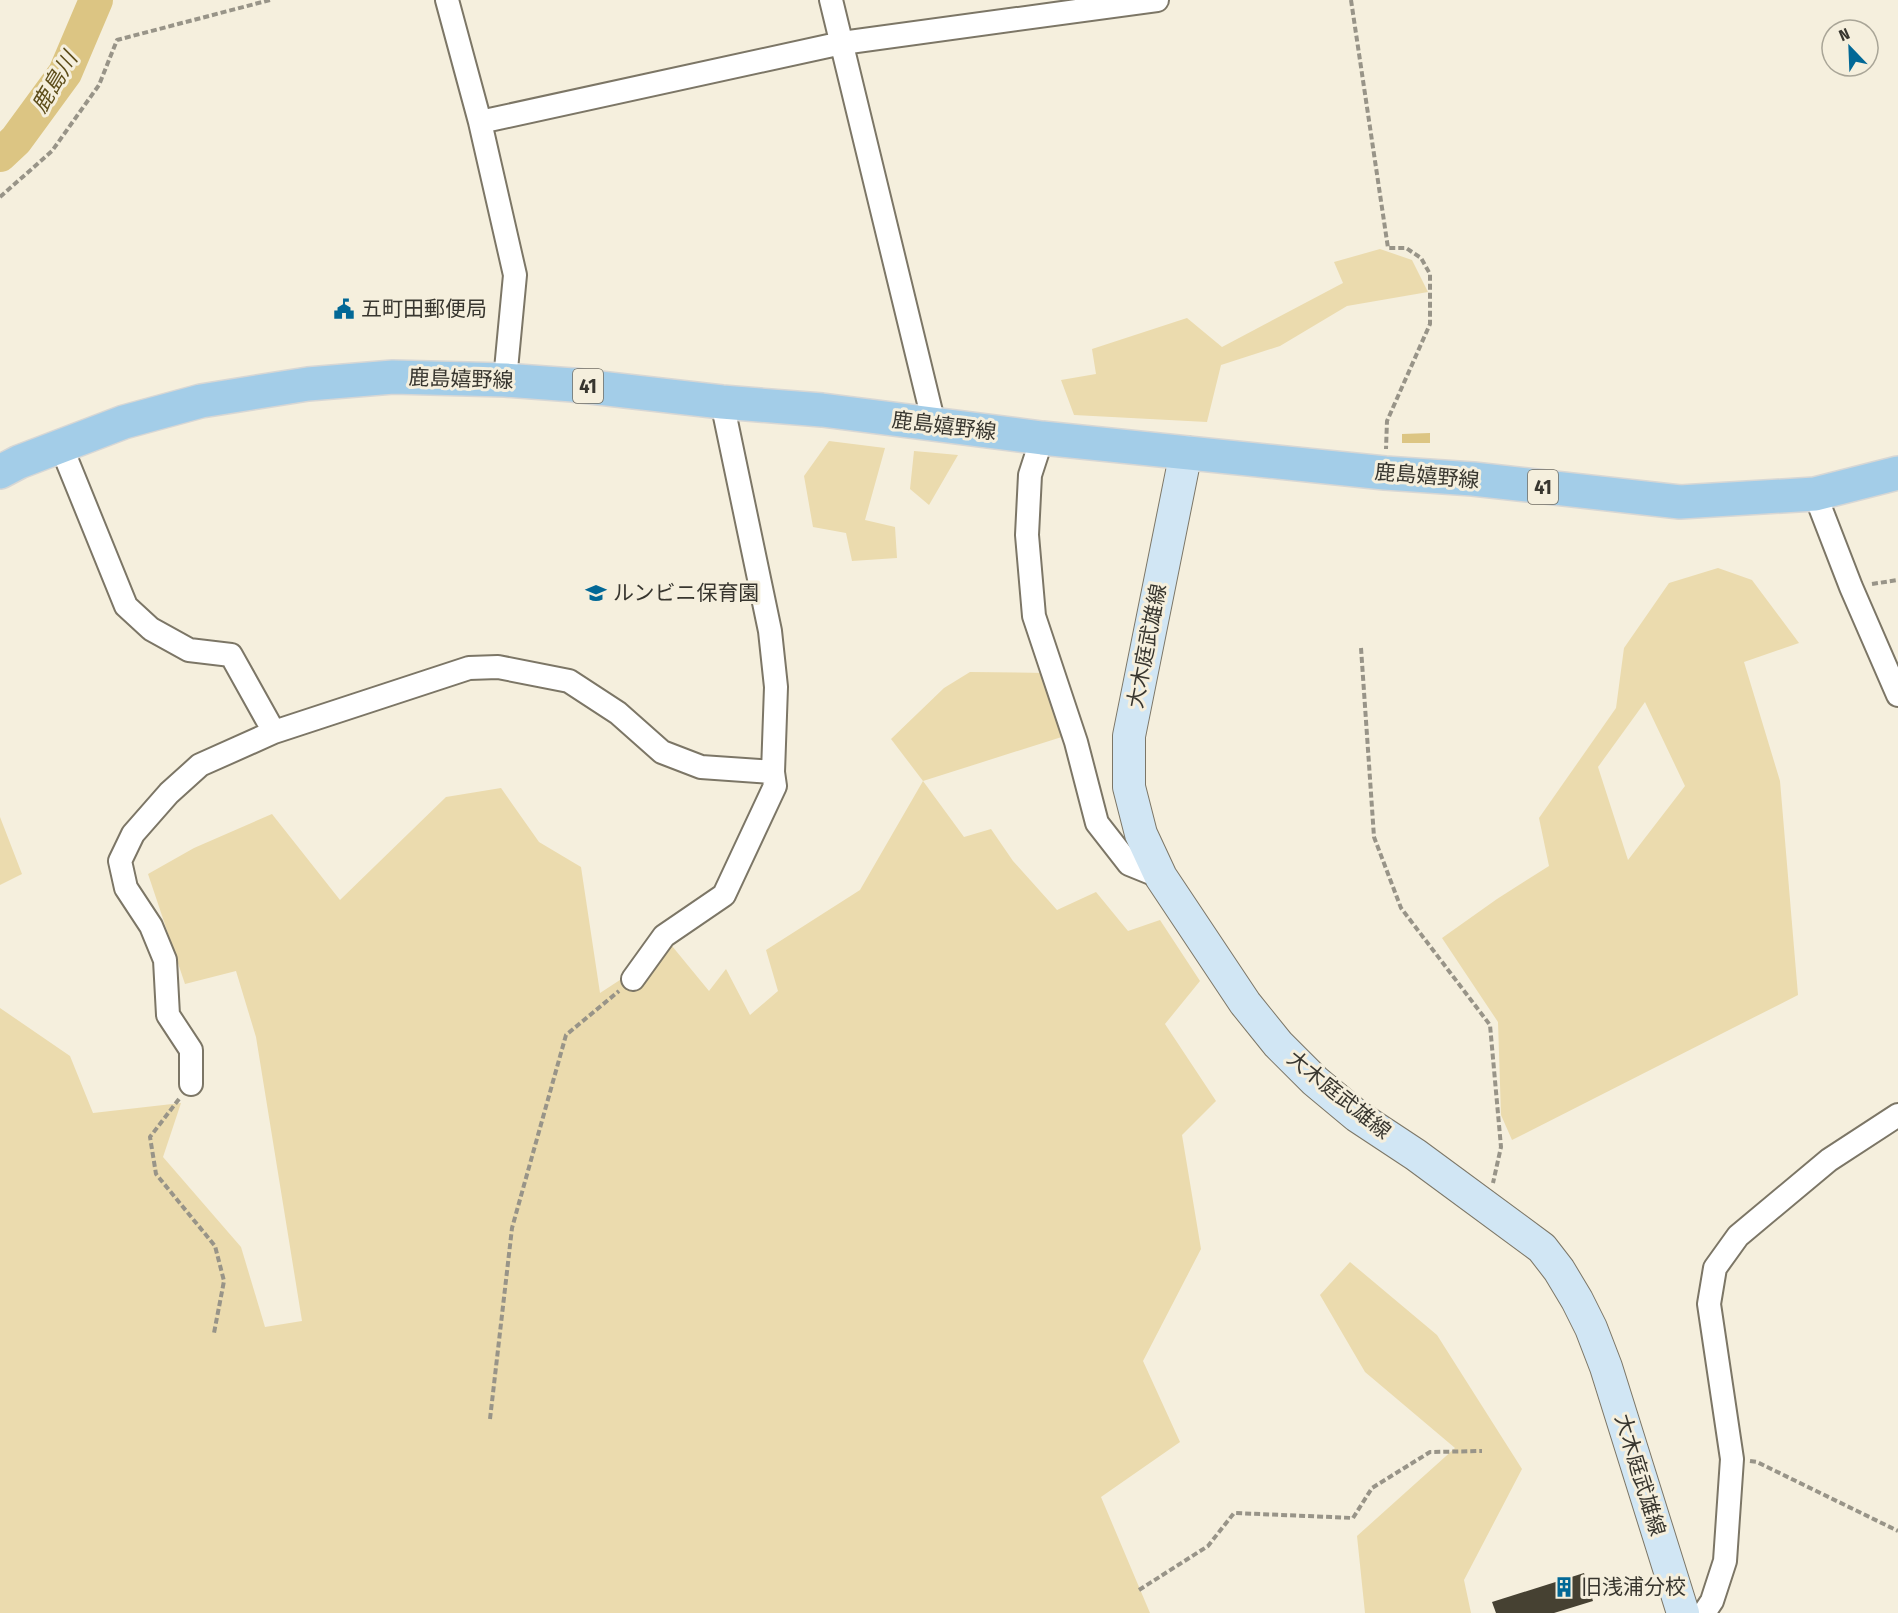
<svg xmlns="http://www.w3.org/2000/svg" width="1898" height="1613" font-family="'Fira Sans Condensed','Noto Sans JP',sans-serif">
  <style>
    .green { fill: #ebdbae; fill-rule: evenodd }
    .water { fill: #dcc583 }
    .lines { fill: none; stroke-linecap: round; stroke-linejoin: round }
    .river { stroke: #dcc583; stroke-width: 34 }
    .building { fill: #464132 }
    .minor-casing { stroke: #7c7666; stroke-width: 26 }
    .secondary-casing { stroke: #7c7666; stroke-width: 34 }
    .primary-casing { stroke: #d7d7d5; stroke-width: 36 }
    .path { stroke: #989488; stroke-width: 4; stroke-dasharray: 6 3; stroke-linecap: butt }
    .minor { stroke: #fff; stroke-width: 22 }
    .secondary { stroke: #d1e6f4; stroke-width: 32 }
    .primary { stroke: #a3cde8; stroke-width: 33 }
    .labels { text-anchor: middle; stroke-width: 6; stroke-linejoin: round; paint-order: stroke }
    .shield { fill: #f5efdd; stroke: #716e63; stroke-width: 1.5 }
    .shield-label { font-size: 20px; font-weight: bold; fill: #38362f }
    .poi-label { font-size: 21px; fill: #38362f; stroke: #f5efdd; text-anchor: start }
    .street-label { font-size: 21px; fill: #38362f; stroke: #f5efdd }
    .water-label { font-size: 22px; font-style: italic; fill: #5d4d1a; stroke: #f5efdd }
  </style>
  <rect width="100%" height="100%" fill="#f5efdd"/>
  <!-- green -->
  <path class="green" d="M1380,249l32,11 16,32 -81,14 -67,40 -59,19 -14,57 -133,-7 -13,-35 35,-6 -4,-25 95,-31 35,29 121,-64 -9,-21z
    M829,441l56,7 -20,72 30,7 2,31 -45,3 -6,-28 -33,-6 -9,-51z
    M914,451l44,4 -29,50 -19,-16z
    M1718,568l34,12 47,63 -55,19 36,119 18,214 -286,145 -11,-25 -3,-93 -56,-84 55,-39 52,-33 -10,-48 77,-110 8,-60 45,-65zM1645,702l40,84 -57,74 -30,-93z
    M970,672l77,1 21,62 -145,46 41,56 27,-8 22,32 44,49 39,-18 32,39 32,-11 40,61 -35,43 51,77 -34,34 19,114 -58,112 37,81 -79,55 49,116h-1150v-605l70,48 23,57 88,-10 -18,54 78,90 24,80 37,-6 -46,-284 -20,-66 -51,13 -37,-110 46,-26 78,-34 68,86 106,-103 55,-9 38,54 42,25 19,126 72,-47 37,45 17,-22 24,46 28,-24 -12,-41 94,-60 63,-109 -32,-42 53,-51z
    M0,817l22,57 -22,11z
    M1350,1262l87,73 85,134 -58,111 7,33h-106l-8,-77 98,-88 -90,-76 -45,-77z"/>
  <!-- water -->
  <path class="water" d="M1430,433v10h-28v-9z"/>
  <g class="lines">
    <!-- river -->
    <path class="river" d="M0,155l16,-15 49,-67 31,-73"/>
  </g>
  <!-- building -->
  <path class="building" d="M1584,1573l9,28 -39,12h-58l-4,-11z"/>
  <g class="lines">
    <!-- minor casing -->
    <g class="minor-casing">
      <path id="minor" d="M447,0l33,122 35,153 -10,105
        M831,0l103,424
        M480,122l362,-79 315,-43
        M1042,438l-12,37 -3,60 7,81 42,126 21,81 32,41 32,13
        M61,446l65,160 25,23 38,21 42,5 43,77
        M1815,494l36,93 47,108
        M633,979l31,-43 60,-41 51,-109 -2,-14 3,-85 -6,-56 -48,-229
        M191,1084v-34l-23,-35 -3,-55 -14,-34 -25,-38 -6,-27 13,-27 36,-41 31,-28 74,-33 195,-64 29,-1 71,14 49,32 44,39 39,15 72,5
        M1704,1613l8,-12 13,-40 7,-102 -23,-155 6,-36 23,-32 91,-76 69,-45"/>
    </g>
    <!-- secondary casing -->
    <g class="secondary-casing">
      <path id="secondary" d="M1186,452l-57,284v51l12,47 20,43 84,126 33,41 37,37 42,35 59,39 126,93 17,22 18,30 14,28 15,39 77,246"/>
    </g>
    <!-- primary casing -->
    <g class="primary-casing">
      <path id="primary" d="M0,472l19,-10 105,-40 77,-21 107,-17 85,-7 112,3 68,5 149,17 100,8 220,28 343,35 88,6 207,23 135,-8 83,-21"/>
    </g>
    <!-- path -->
    <path class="path" d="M1351,0l37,248h18l15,10 9,16v50l-43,97 -1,28
      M0,197l52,-46 47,-66 18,-45 153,-40
      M1872,584l26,-4
      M1361,648l13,189 27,71 89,117 11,122 -8,36
      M179,1099l-29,38 6,37 59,72 9,35 -10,52
      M490,1419l22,-191 54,-193 53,-44
      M1750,1461l7,1 141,69
      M1139,1590l69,-44 26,-33 119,5 19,-30 58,-36 52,-1"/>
    <!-- minor -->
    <use href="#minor" class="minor"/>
    <!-- secondary -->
    <use href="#secondary" class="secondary"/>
    <!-- primary -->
    <use href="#primary" class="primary"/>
  </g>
  <!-- icons -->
  <defs>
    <g id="civic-bare" transform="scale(1.62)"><path d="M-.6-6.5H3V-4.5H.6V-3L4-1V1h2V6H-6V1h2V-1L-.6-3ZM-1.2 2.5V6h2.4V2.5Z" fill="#026896" stroke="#f5efdd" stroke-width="2.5" paint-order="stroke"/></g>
    <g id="school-bare" transform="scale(1.62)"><path d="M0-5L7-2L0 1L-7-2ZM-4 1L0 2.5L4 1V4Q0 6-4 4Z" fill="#026896" stroke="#f5efdd" stroke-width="2.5" paint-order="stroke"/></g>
    <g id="building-bare" transform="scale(1.62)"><path d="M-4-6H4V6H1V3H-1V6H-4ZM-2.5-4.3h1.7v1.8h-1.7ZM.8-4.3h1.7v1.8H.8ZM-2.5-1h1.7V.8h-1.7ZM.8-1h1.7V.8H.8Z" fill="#026896" stroke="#f5efdd" stroke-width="2.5" paint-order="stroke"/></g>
  </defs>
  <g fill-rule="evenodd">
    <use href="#civic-bare" x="344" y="309"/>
    <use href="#school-bare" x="596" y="593"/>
    <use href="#building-bare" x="1564" y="1587"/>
  </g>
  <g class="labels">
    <!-- shield labels -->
    <g class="shield">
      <rect x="573" y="369" width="30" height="34" rx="4.5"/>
      <rect x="1528" y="470" width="30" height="34" rx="4.5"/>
    </g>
    <g class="shield-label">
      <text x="588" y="393">41</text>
      <text x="1543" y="494">41</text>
    </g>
    <!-- poi labels -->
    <g class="poi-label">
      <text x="361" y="316">五町田郵便局</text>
      <text x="613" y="600">ルンビニ保育園</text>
      <text x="1581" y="1594">旧浅浦分校</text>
    </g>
    <!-- street labels -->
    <g class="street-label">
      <text transform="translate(461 379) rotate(2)" y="7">鹿島嬉野線</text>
      <text transform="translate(944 426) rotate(7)" y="7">鹿島嬉野線</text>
      <text transform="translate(1427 476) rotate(5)" y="7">鹿島嬉野線</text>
      <text transform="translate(1147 646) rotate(-79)" y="7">大木庭武雄線</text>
      <text transform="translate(1339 1095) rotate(39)" y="7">大木庭武雄線</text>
      <text transform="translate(1640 1475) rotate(73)" y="7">大木庭武雄線</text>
    </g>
    <!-- water labels -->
    <g class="water-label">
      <text transform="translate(54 82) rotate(-59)" y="8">鹿島川</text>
    </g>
  </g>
  <!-- north arrow -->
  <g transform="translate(1850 48) rotate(337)"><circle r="28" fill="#f5efdd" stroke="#a9a597" stroke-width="1.5"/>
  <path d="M0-4.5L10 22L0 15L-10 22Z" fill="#026896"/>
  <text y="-9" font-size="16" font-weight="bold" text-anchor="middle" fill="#38362f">N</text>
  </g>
</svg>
